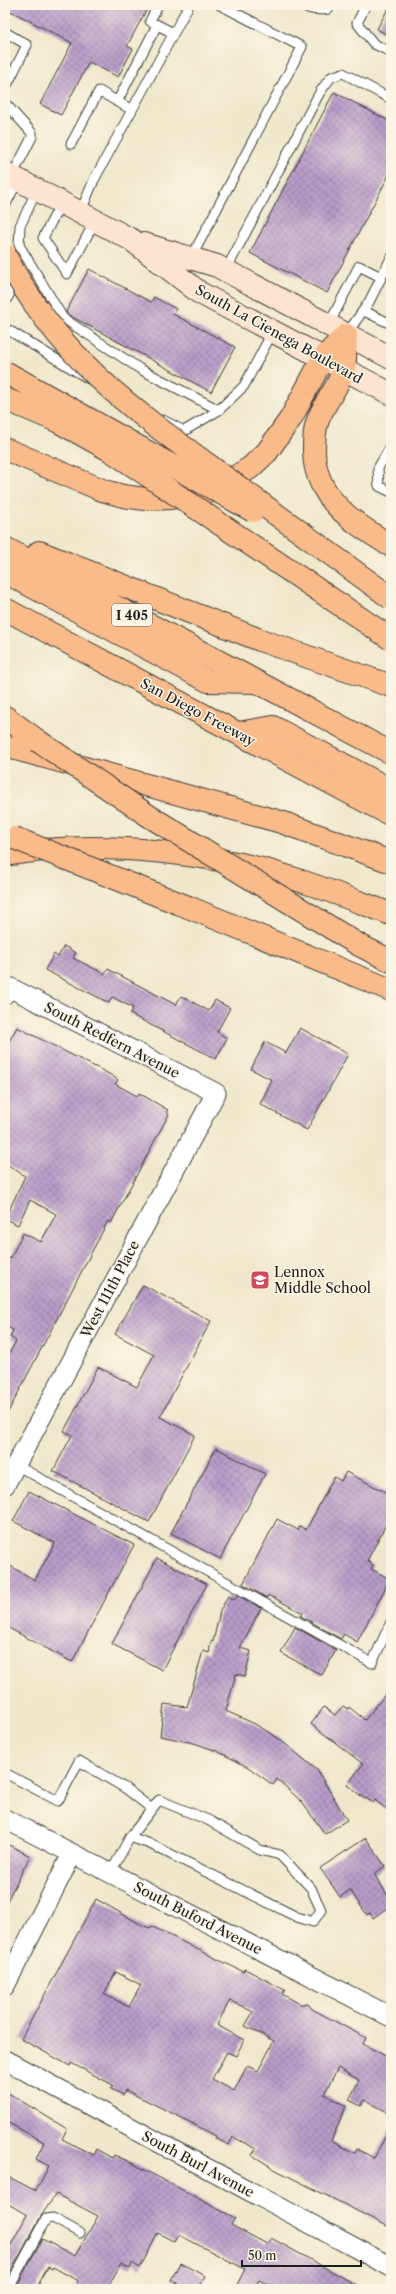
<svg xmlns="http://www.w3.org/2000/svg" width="396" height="2294" font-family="'Libre Caslon Text',serif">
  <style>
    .building { fill: url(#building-cross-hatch); fill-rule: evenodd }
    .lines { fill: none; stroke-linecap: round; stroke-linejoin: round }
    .lane-casing { stroke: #3c3b36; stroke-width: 11 }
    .street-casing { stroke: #3c3b36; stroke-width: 21 }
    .secondary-casing { stroke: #3c3b36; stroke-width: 24 }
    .highway-casing { stroke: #3c3b36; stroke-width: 24 }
    .lane { stroke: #fff; stroke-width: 9 }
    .street { stroke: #fff; stroke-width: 19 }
    .secondary { stroke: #fde4d1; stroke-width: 22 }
    .highway { stroke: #fabb8b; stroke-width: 22 }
    .highway-bridge-casing { stroke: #3c3b36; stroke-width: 24; stroke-linecap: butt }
    .highway-bridge { stroke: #fabb8b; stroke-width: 22 }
    .labels { text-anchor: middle; stroke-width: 3; stroke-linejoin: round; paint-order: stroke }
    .shield { fill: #fcf5e5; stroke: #5f5d58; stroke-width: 1 }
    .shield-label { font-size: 13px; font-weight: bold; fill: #1c1c1c }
    .street-label { font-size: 14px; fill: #1c1c1c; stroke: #fcf5e5 }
    .poi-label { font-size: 14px; fill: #1c1c1c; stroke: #fcf5e5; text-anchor: start }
  </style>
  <defs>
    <pattern id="building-cross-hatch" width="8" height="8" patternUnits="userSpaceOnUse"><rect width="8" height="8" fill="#b89dc9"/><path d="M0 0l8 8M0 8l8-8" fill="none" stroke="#957fa2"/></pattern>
  </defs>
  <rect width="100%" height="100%" fill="#fcf5e5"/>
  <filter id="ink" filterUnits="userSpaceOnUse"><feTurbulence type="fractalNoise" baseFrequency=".025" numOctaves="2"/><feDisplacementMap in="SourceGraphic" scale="8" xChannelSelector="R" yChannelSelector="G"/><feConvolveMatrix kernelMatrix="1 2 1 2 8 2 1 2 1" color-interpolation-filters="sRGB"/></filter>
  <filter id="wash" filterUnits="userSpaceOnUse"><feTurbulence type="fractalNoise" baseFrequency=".012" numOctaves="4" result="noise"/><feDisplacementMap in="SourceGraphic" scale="16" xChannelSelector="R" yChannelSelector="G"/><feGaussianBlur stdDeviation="0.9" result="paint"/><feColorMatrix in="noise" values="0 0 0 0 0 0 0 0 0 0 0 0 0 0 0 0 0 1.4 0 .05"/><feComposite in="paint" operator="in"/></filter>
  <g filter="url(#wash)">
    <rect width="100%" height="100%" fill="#efe8cc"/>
    <g id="blocks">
      <!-- building -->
      <path class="building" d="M5,5h144l-22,41 6,3 -15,28 -29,-15 -28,53 -21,-11 32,-61 -67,-35z
        M390,5h1v32l-14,-8z
        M334,92l57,30v49l-64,122 -77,-40z
        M89,269l62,33 3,-5 22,12 -3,5 62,33 -24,45 -144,-78 -1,-2z
        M64,946l12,7 -3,5 32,16 3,-5 68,36 5,-9 28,15 6,-11 15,8 -13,24 10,6 -11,21 -86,-45 3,-6 -21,-11 -3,6 -64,-33 9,-16 4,3z
        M17,1027l94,48 7,5 -3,4 22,12 2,-3 29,17 -2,2 3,2 -58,109 -3,-2 -103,197v-57l11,-20 -6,-4 3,-7 -8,-4v-70l5,3 13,-26 18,9 15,-28 -26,-14 -12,25 -13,-6 20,-43 -20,-13v-114z
        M300,1028l48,26 -41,76 -47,-26 12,-24 -21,-11 14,-27 21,11z
        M143,1285l68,36 -51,96 35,18 -46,87 -96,-51 19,-36 -8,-4 34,-64 39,20 17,-32 -39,-21z
        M216,1448l49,26 -45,85 -49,-26z
        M346,1472l45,23v20l-24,46 6,4 -2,4 19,10 -33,63 -13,-8 -3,5 -40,-23 2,-3 -35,-18 -1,3 -24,-14 34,-65 21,11 2,-4 6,4 28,-53 7,4z
        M29,1491l105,54 -62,117 -67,-36v-63l30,17 20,-37 -42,-22z
        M157,1558l50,26 -45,86 -50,-26z
        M237,1595l24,13 -21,40 11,3 -6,25 -9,-2 -10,37 29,13 23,14 39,32 30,50 -22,14 -24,-33 -24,-22 -4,6 -25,-18 -31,-16 -23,-8 -34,-7 4,-32 23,3 16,-56 6,2 2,-12 2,1 7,-31 8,-15 7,4z
        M295,1627l41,23 -14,25 -41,-22z
        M391,1687v126l-16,-13 -2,3 -7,-5 -1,1 -18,-14 16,-21 -52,-40 13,-17 11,8 8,-9 5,3 1,-2 16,13z
        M366,1838l19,28 -11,8 17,27v4l-18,13 -3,-5 -3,2 -17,-25 -10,7 -20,-29z
        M9,1845l21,11 -25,49v-53z
        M96,1899l48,27 6,2 1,-2 70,35 23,11 1,-3 40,21 -3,4 18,10h8l4,5 54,29 -3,6 28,15v55l-26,-14 -4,6 -12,-6 10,-20 -21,-12 -14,26 22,12 -15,35 24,12 2,-4 17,9 17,-32v102l-115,-58 -24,-15 4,-6 -23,-12 -4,8 -14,-7 1,-2 -34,-18 -57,-28 -2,5 -12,-6 2,-4 -42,-22 -1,3 -49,-27zM116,1972l25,13 -12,22 -25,-13zM230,2000l23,12 -8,14 29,15 -16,30 -11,-5 -13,25 -22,-12 15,-27 9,4 8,-16 -27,-15z
        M5,2091l62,38 -5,10 31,16 3,-6 16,9 2,-3 14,6 107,57 -4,7 36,19 4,-6 93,51h-87l-18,-9 -5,9h-19l10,-20 -66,-34 -4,7 -17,-9 -18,35 -8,-5 -2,5 -9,-5 -14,26h-23l-8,-4 2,-4 -25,-14 -1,2 -4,-2 -12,22h-21l27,-50 33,17 23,-40 -42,-22 -15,22 -36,66v-26l22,-41 -22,-13v-27l31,16 13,-25 -13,-7 8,-17 -39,-21z
        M180,2263l25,13 -6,13h-12l-16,-9z"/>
    </g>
  </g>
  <g filter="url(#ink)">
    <use href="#blocks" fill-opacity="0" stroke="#3c3b36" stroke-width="1"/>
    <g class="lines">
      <!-- lane casing -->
      <g class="lane-casing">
        <path id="lane" d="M158,5l-8,16 23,12
          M301,5c9,5 17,6 27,4l3,-4
          M366,5l-9,18 17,21 17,8
          M5,32l22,13 -22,44
          M117,102l40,-77
          M5,103l27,30v4l-20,39
          M71,144l28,-53 33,19
          M37,190l-17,36 -1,19 44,73 77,51 79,41
          M61,203l-18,35 24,36 28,-53
          M5,206l13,-26
          M80,213l14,-33 95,-175
          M191,258l111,-211 -82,-42
          M226,270l94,-178 11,-15 12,-4 48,26
          M5,303l10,-20
          M364,311l27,13
          M328,326l31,-60 22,11
          M5,328l84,51
          M346,335l23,-33 22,-44
          M163,420l21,11 35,-21 25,-24 29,-55
          M391,446l-13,22 1,18 12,6
          M16,1465l356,198 19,-41
          M5,1773l53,28 21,-40 46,27 27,21
          M110,1874l20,-37 29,-37 49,20 52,30 20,5 31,33 10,22 -8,12 -16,-5 -147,-73 -20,-7
          M8,2289l38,-70 7,-1 27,15"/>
      </g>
      <!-- street casing -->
      <g class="street-casing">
        <path id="street" d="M5,994l4,-7 207,106 -211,392
          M5,1819l386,198
          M5,1986l67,-132
          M5,2060l386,207"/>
      </g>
      <!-- secondary casing -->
      <g class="secondary-casing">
        <path id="secondary" d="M5,173l127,67 68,53 191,101
          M144,244l73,22 174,92"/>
      </g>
      <!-- highway casing -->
      <g class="highway-casing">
        <path id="highway" d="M346,335c-1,11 0,23 -2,33 -4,17 -20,35 -26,52 -4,10 -4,22 -4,33 2,48 41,70 77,93
          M5,449l97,41 21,6 22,3 26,-1 41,-7 38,-23 17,-16 24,-34 32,-60 23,-23
          M5,548l386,205
          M39,552l221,88 131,46
          M5,572l203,109 45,1
          M5,609l386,206
          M5,717l33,24
          M238,733l35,-6 118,63
          M5,746l276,76 110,40
          M5,855c76,-13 161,-6 236,9 48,10 104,33 150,50
          M188,907l203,83
          M359,945l32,16"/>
      </g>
      <!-- lane -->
      <use href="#lane" class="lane"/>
      <!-- street -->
      <use href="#street" class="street"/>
      <!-- secondary -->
      <use href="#secondary" class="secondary"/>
      <!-- highway -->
      <use href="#highway" class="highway"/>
      <!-- highway-bridge casing -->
      <g class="highway-bridge-casing">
        <path id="highway-bridge" d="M5,255c54,105 132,158 224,225 54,39 108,79 162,118
          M5,372l248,139
          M5,399l52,22 56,31 278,187
          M38,741l111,75 210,129
          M14,838l174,69"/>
      </g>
      <!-- highway-bridge -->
      <use href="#highway-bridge" class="highway-bridge"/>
    </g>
  </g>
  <!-- icons -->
  <defs>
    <g id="school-square" transform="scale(1)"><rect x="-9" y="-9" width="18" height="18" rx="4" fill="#d1495b" stroke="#fcf5e5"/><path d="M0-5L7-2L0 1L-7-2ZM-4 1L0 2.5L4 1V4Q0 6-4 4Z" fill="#fff"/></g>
  </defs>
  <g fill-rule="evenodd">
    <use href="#school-square" x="260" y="1280"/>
  </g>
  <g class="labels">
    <!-- shield labels -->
    <rect class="shield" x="112" y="604" width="40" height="22" rx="3"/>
    <g class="shield-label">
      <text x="132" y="620">I 405</text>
    </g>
    <!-- street labels -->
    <g class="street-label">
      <text transform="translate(279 334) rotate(29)" y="5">South La Cienega Boulevard</text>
      <text transform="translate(198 712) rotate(28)" y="5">San Diego Freeway</text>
      <text transform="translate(112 1040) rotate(27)" y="5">South Redfern Avenue</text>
      <text transform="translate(110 1289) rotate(-62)" y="5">West 111th Place</text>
      <text transform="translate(198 1918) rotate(27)" y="5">South Buford Avenue</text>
      <text transform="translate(198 2164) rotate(28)" y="5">South Burl Avenue</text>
    </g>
    <!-- poi labels -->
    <g class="poi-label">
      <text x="274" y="1277">Lennox<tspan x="274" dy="16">Middle School</tspan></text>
    </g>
  </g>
  <!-- margin -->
  <rect width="396" height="2294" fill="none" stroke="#fcf5e5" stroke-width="20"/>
  <!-- scale -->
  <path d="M242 2260v6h119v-6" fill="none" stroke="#1c1c1c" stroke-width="2"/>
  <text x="248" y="2260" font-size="12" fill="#1c1c1c" stroke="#fcf5e5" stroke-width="3" paint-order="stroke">50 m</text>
</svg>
